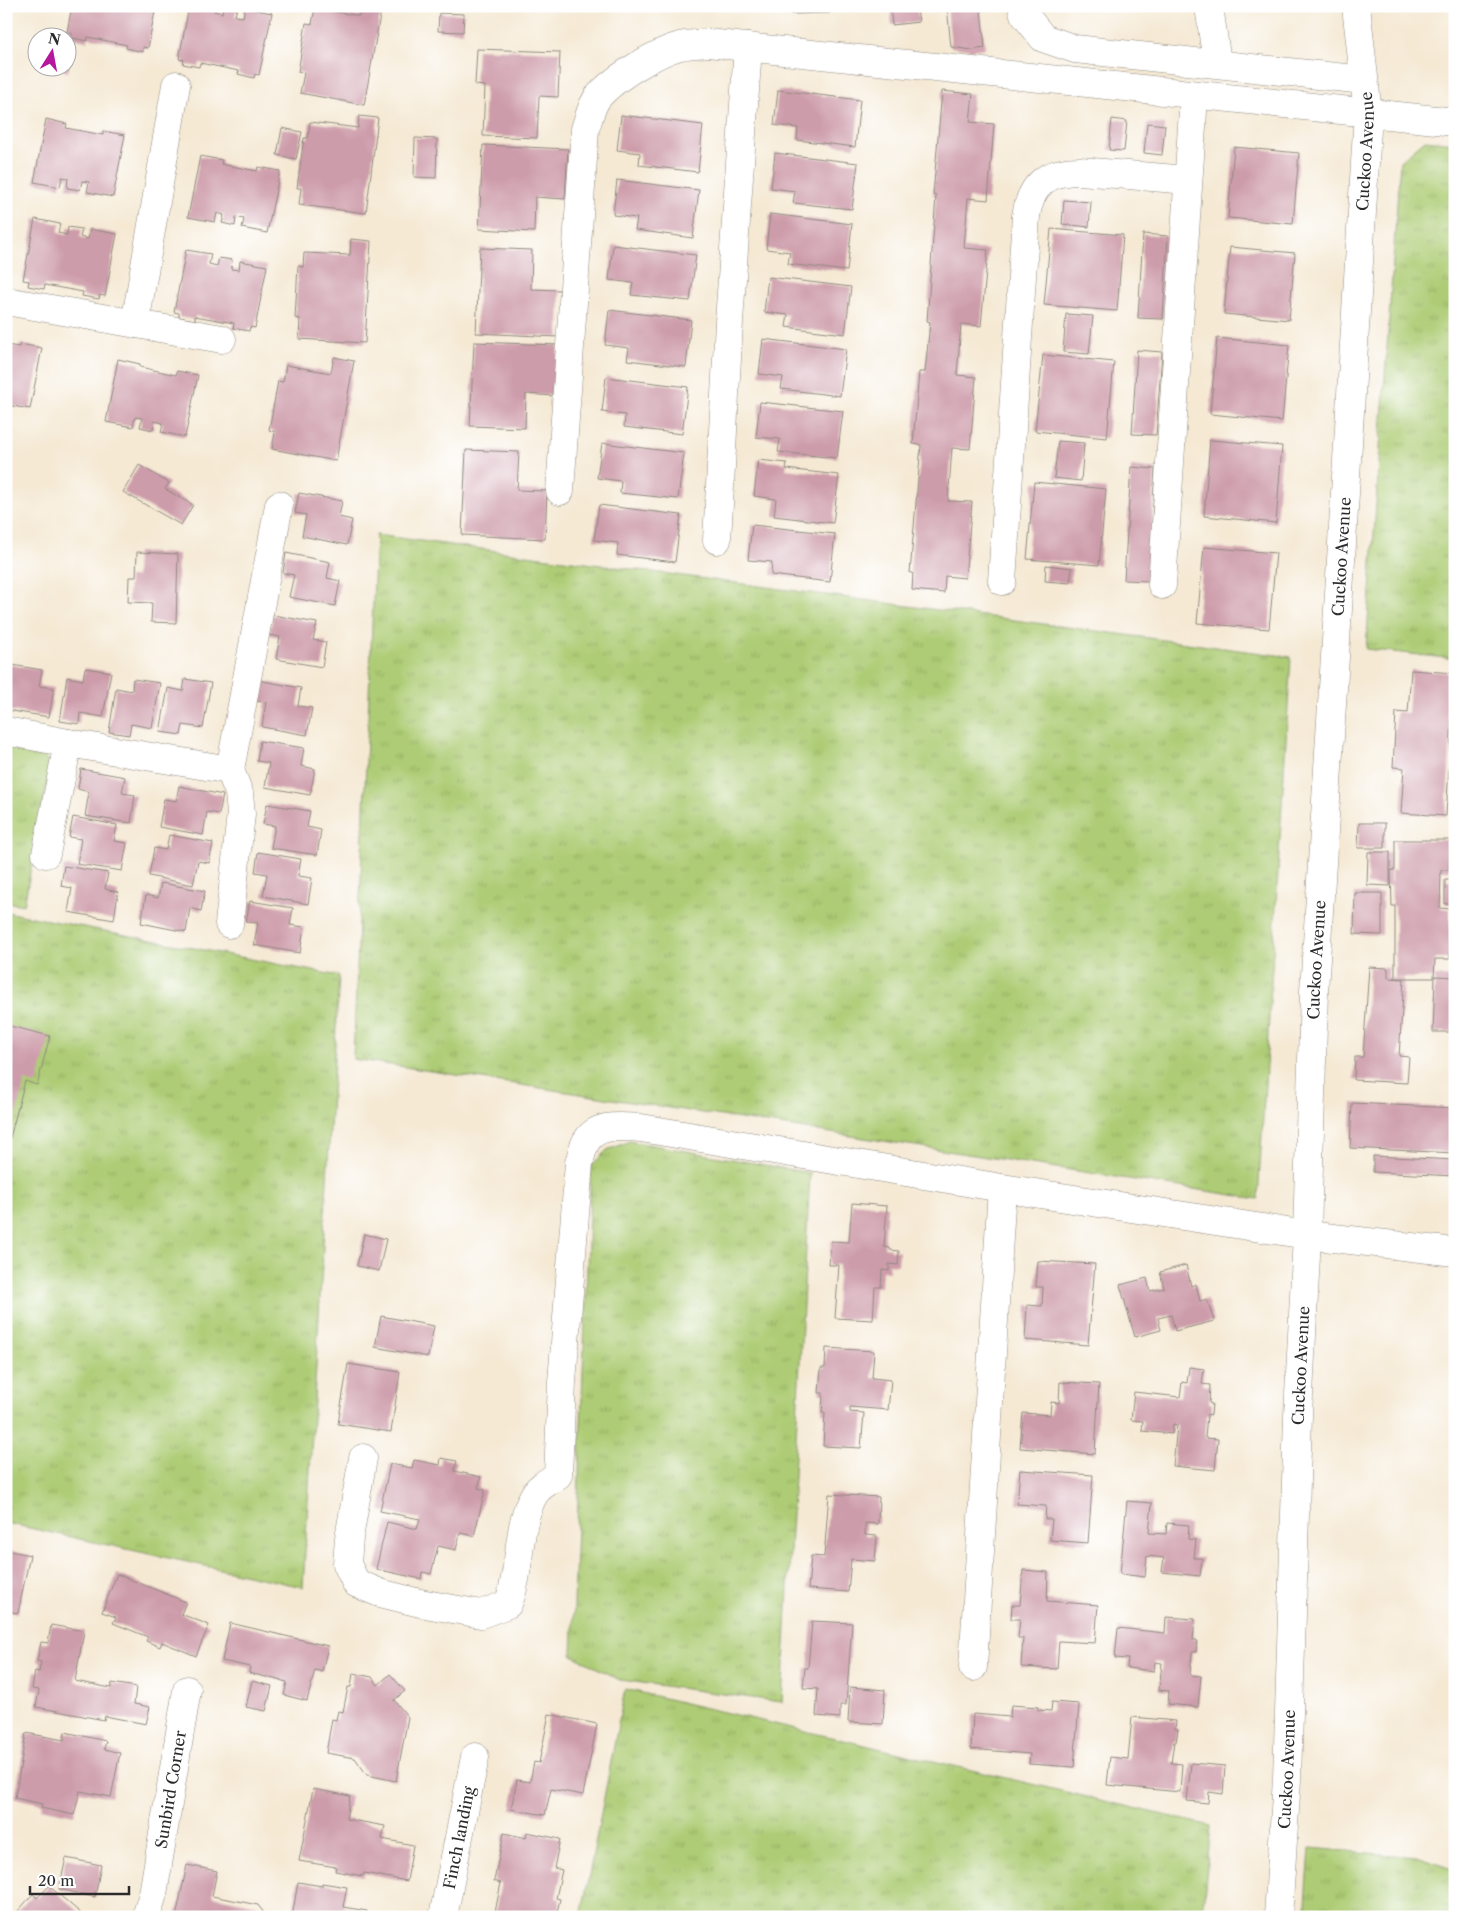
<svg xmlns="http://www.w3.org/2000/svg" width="1461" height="1923" font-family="'Libre Caslon Text',serif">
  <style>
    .grass { fill: url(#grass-tufts); stroke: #6c7c50 }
    .building { fill: #cd9caa }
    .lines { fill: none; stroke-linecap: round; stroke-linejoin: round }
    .minor-casing { stroke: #908a80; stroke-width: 29 }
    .minor { stroke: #fff; stroke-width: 28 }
    .labels { text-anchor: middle; stroke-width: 4; stroke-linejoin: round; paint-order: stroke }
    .street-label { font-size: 16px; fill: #2b2b2b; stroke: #fff }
  </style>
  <defs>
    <pattern id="grass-tufts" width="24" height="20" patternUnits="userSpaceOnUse" patternTransform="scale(1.25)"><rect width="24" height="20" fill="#adcc74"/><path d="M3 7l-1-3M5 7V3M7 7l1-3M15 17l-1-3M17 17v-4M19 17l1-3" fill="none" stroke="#95af65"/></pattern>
  </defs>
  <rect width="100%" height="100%" fill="#fff"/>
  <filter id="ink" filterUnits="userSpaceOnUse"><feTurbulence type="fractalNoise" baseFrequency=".02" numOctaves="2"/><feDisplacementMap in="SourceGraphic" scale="10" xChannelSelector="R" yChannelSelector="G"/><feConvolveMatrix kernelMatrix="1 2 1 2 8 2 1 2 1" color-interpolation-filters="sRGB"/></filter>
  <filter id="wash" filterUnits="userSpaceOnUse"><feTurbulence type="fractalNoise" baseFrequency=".0096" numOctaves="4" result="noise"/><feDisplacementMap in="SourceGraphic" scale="20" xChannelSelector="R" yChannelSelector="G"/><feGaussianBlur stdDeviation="1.12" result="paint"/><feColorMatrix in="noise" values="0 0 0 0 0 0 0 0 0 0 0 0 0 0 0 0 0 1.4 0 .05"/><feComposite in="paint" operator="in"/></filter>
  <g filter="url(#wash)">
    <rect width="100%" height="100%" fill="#f5e9d4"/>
    <!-- grass -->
    <path class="grass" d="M1425,140l30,3v516l-89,-10 34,-488z
      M376,535l915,122 -33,542 -905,-140z
      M6,745l37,7 7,15 -26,138 -18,-3z
      M6,912l333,64 -36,611 -297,-64z
      M630,1141l180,32 -28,529 -162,-22 -48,-25 19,-489 16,-16z
      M625,1689l586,137 -9,91h-621z
      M1310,1848l106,9 39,13v47h-150z"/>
    <g id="blocks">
      <!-- building -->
      <path class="building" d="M72,6h84l-8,42 -5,-1v5l-17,-4 1,-3 -39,-8 -1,4 -15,-3v-5l-5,-1z
        M189,6h26l-1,5 8,2 1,-7 14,2 -2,8 8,1 2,-9 27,5 -13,62 -4,-1 -1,4 -16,-4 1,-3 -39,-8 -1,4 -16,-3 1,-4 -5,-1z
        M596,6h43v3h-43z
        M791,6h39v7l-39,1z
        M890,6h38v2l-11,1 2,13 -27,3z
        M947,6h41v3l-7,1 4,38 -13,2 -21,-3z
        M361,7l20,3 -17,95 -64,-12 4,-20 -6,-1 8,-49 6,1 3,-16 44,8z
        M439,13l25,1 -1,18 -25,-1z
        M68,39l6,1 -6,32 -16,-4h16z
        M477,49l83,3 -2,45 -19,-1 -2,42 -54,-2 2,-50 -10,-1z
        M778,90l82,10 -5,47 -58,-7 1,-12 -24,-3z
        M942,91l31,3 -3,28 24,2 -6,76 -20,-2 -4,50 24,2 -7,76 -20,-2 -4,51 19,2 -6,72 -18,-1 -4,53 24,1 -7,76 -20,-2 -1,17 -32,-3 1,-17h-3l11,-128 -8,-1 6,-72h6l3,-29 2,-21 -3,-1 9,-125 -3,-1z
        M621,115l82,10 -5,47 -59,-7 1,-12 -23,-3z
        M359,116l19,2 -12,95 -67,-8 2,-17h-4l7,-50h4l2,-16 48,6z
        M46,119l21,5 -1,4 37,7v-4l22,4 -12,62 -26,-5 2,-10 -7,-1 -2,9 -13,-2 1,-10 -6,-1 -2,10 -26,-5z
        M1112,119l15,2 -3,30 -15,-1z
        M1147,123l18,2 -3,30 -18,-2z
        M282,128l20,4 -6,27 -19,-4z
        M415,138l22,1 -1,39 -22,-1z
        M483,145l85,4 -3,50 -30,-2 -1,35 -55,-3z
        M1234,147l65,6 -6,71 -65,-6z
        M775,153l83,10 -6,46 -59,-6 2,-12 -24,-3z
        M200,156l22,4 -1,4 36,7 1,-4 22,4 -13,62 -25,-5 2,-9 -8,-2 -1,9 -13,-3 2,-8 -7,-2 -2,9 -27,-5z
        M617,180l82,10 -6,48 -58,-8 2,-12 -24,-3z
        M1064,200l27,2 -2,25 -27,-3z
        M770,214l82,10 -5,47 -59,-7 2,-12 -24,-3z
        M35,219l25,5 -2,9 9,2 1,-8 14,2 -2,8 8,2 2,-10 27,5 -12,62 -5,-1 -1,4 -17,-3 1,-4 -38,-7 -1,4 -16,-3 1,-5 -6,-1z
        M1051,229l72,6 -6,76 -73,-6z
        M1143,234l25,2 -5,83 -25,-1z
        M351,239l20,2 -6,102 -66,-4 1,-20 -5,-1 3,-52 5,1 1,-14 46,2z
        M613,245l83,10 -6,46 -59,-6 2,-12 -24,-3z
        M1230,247l65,6 -6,67 -65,-6z
        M480,248l52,2 -1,39 29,1 -1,47 -83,-4z
        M186,250l25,4 -2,10 8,2 2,-8 13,2 -1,9 8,1 1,-9 27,5 -12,62 -5,-1 -1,4 -16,-3 1,-5 -39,-7v4l-16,-3v-4l-5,-1z
        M768,277l83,10 -6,47 -59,-7 2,-12 -24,-3z
        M609,310l82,10 -5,47 -59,-7 2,-12 -24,-3z
        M1066,314l27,2 -4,38 -26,-2z
        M1217,338l72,7 -7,76 -72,-7z
        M763,339l83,10 -6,47 -59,-7 2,-12 -24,-3z
        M474,342l84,3 -2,51 -30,-2 -1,34 -55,-2z
        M20,344l22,4 -12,61 -24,-4v-60l13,2z
        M1137,350l25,2 -6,83 -24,-1z
        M1043,355l71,7 -7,76 -72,-7z
        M334,357l20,4 -18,100 -64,-12 3,-17 -6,-2 9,-49 5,1 3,-17 45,8z
        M118,359l22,5v3l36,8 1,-4 21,4 -13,62 -24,-5 2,-9 -9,-2 -1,9 -13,-3 2,-9 -7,-1 -2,10 -27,-5z
        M606,377l82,10 -6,47 -58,-7 1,-12 -23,-3z
        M760,402l83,9 -6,47 -59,-6 2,-13 -24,-2z
        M1210,440l72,6 -6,77 -72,-7z
        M1058,441l26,2 -3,38 -27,-3z
        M602,443l82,10 -6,46 -58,-6 1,-12 -24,-3z
        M466,450l53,2 -2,38 30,1 -2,48 -83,-4z
        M758,460l29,3 -1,6 53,6 -6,48 -59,-7 2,-17 -22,-3z
        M139,465l30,18 -4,6 28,16 -12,20 -58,-33z
        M1131,467l24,2 -6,112 -25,-1z
        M1034,482l72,7 -7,76 -72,-6z
        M299,493l43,8 -3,16 13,3 -5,25 -45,-9 4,-21 -11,-2z
        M599,505l82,10 -6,47 -58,-7 1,-12 -24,-3z
        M752,525l83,9 -5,48 -59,-7 1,-13 -24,-2z
        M1204,547l72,6 -7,76 -72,-6z
        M137,552l41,2 -2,69 -25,-1 1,-19 -24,-1 1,-25h7z
        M286,553l44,9 -3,16 13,3 -5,25 -46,-9 5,-22 -11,-2z
        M1046,565l26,3 -2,15 -25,-2z
        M273,615l44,8 -4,17 13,2 -4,25 -46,-8 4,-22 -11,-2z
        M6,664l36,6 -3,16 15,2 -5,29 -43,-7 2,-25h-2z
        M85,668l26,4 -8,45 -23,-4 -1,11 -19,-3 7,-44 16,3z
        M1411,670l44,3 -9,143 -45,-3 3,-45 -11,-1 3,-55 12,1z
        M133,679l27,4 -8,45 -21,-4 -2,11 -20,-3 7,-44 16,3z
        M185,679l26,4 -8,45 -20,-3 -2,10 -21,-3 8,-44 15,3z
        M257,680l44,8 -3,18 14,2 -5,27 -45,-8 4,-25 -12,-1z
        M260,741l44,7 -3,18 14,3 -5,26 -45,-8 4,-24 -12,-2z
        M1453,741h2v16h-3z
        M81,769l44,8 -3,16 13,2 -4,28 -46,-7 4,-24 -11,-3z
        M179,786l44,9 -4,19 -12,-2 -4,23 -44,-8 5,-28 12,2z
        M267,804l43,7 -3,16 14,3 -4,25 -46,-7 4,-22 -12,-2z
        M73,817l44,8 -3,16 13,2 -5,28 -45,-7 4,-25 -12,-2z
        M1359,823h26v25h-27z
        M169,835l44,8 -4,20 -11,-2 -5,24 -44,-9 5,-28 12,2z
        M1395,840h55l-1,30h-8l-1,38 10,1v50h-15l-1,19h-39v-72h-3l-1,-36h4z
        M258,852l43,7 -3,17 14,2 -4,26 -45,-8 4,-22 -12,-2z
        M1368,852h22v34l-23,-1z
        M64,866l44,7 -3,16 13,3 -4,28 -46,-8 4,-24 -11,-2z
        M1445,880h10v24h-10z
        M161,883l44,8 -4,20 -11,-3 -4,24 -45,-9 5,-28 12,3z
        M1355,893h27v42l-28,-1z
        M250,901l43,7 -3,17 14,2 -4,26 -46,-8 4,-22 -12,-1z
        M1369,967l19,1v10l16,1 -5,77 10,1 -2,26 -53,-3 1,-23h8z
        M1435,976l20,1v55h-22z
        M6,1025l44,11 -13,49 -12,-4 -18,68z
        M1352,1103l103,5v45l-105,-5z
        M1373,1156l82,4v16l-82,-4z
        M852,1203l35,3 -3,41 6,1v2l9,1 -1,14 -9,-1v7l-7,-1 -1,17h-6l-2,33 -38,-2 4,-53h-10l2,-24 18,1z
        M364,1234l22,5 -7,32 -22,-5z
        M1038,1261l57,3 -7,81 -63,-5 2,-35 15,1 1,-19h-7z
        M1186,1265l5,21 5,-2 4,17 7,-2 7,22 -39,10 -4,-16 -13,3 3,12 -26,7 -15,-52 27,-7 3,13 14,-3 -4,-16z
        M381,1316l53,10 -6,31 -53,-10z
        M826,1348l48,3 -2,27 19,2 -3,30 -38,-3v5l14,1 -3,35 -38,-2 2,-33h-3l1,-20h-4l2,-25h4z
        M348,1364l52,8 -9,60 -53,-8z
        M1189,1367l15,2 -2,15 8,1 -1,18 3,1 -1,11 -4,-1 -2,24 13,1 -3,31 -42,-4 4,-41 -4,-1 -1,10 -30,-3 1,-10 -12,-1 3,-28 46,5 2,-15 5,1z
        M1060,1382l39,2 -4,70 -75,-6 3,-35 27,2 1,-13 8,1z
        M441,1458l16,3 -3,10 27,6 -3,11 7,2 -11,46 -14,-3 -4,17 -18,-4 -7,28 -9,-2 -1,7 -45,-10 11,-47 30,7 3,-10 -40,-8 10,-47 22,4 2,-8 26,5z
        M1020,1470l73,5 -5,68 -38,-3 2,-21h-7l1,-13 -29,-2z
        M829,1494l50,3 -1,27 -13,-1v12l12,1 -2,25 -24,-2 -3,33 -40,-3 3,-33 13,1z
        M1127,1501l25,2 -3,30 17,1 1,-11 22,2 -1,14 8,1 -2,18h8l-2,18 -38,-4 2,-14 -17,-2 -2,21 -25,-3z
        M6,1550l24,5 -12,58 -12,-2z
        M1023,1570l25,2 -1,29 51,4 -3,38 -36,-2 -2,28 -36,-2 2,-29h-5l2,-19h-9l1,-14h8z
        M117,1574l69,28 -5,12 28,11 -13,31 -34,-14 -2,5 -14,-6 2,-4 -35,-14 3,-6 -14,-5z
        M1166,1617l29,2 -2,21h4l-1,12h-4l-2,23 11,1 -3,31 -30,-3 1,-13 -10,-1 3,-27 -7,-1 -1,9 -27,-3 1,-9 -13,-1 3,-30 47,5z
        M812,1621l40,2 -6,82h-6v13l-24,-2 2,-27 -15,-1 2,-20h3z
        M230,1623l98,23 -6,26 -7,-2 -8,31 -23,-6 3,-13 -38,-9 1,-6 -28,-6z
        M51,1625l33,6 -9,50 36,7 1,-5 24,4 -2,17 16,3 -4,17 -41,-8 -1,4 -68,-13 3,-17 -7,-1 3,-18 4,1 2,-10 -4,-1 4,-19 7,1z
        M353,1673l19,4 6,8 12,-11 15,17 -11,9 14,17 -12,64 -29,-6 -12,-17 -29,-5 6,-34 4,1 2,-9 5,1 5,-25h3z
        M252,1681l20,5 -6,25 -20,-4z
        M850,1687l35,3 -2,34 -35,-2z
        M1052,1702l27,2 -5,63 -45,-3 1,-10 -59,-5 2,-35 37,3 1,-12 27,2v3l13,1z
        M549,1714l48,10 -14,71 -32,-6 -6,26 -34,-6 6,-29 13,2 4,-20 5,1z
        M1132,1717l44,4 -1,8h3l-2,13h-2l-3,21 11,1 -2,28 -73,-7 3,-28 18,2z
        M65,1732l41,9 -2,8 16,4 -9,44 -31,-6 -6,24 -33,-7 1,-4 -27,-6 11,-65 38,7z
        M1191,1763l34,3 -2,28 -14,-2 -1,11 -21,-2z
        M313,1789l37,7 -4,23 39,7 -3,13 31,6 -6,36 -43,-8 -1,3 -28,-5 1,-4 -37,-6z
        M527,1832l33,7 -6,29 8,2 -6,28 4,1 -4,18h-62l7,-34 -7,-2 10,-48 22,5z
        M66,1858l35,7 -6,32 -36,-8z
        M187,1865l30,6 -5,25 46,9 9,12h-91z
        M298,1882l24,4v-3l25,4 -4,20 24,4 -1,6h-74z
        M49,1886l35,30 -61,1 -6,-5 16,-18 4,4z"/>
    </g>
  </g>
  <g filter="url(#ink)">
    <use href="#blocks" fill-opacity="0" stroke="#908a80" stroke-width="1"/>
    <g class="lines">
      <!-- minor casing -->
      <g class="minor-casing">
        <g id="minor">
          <path d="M1022,6l2,8 19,24 32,11 289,31"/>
          <path d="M1209,6l8,57"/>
          <path d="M6,301l216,38"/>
          <path d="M135,324l41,-239"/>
          <path d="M560,491l25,-362c4,-11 6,-23 13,-32 16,-19 59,-45 82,-51 9,-2 19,-2 28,-3l747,79"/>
          <path d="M717,540l12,-218 19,-275"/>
          <path d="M1002,581l24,-365c5,-32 21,-45 54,-45l108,9"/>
          <path d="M1162,585l32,-490"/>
          <path d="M6,731l62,12 162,27 49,-265"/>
          <path d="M46,854l22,-111"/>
          <path d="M229,924l12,-110 -2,-21 -9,-23"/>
          <path d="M363,1458l-14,80 -2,26 9,19 24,10 40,10 61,11 27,-10c14,-34 8,-78 26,-109 4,-8 17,-15 24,-20l4,-93 17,-219c2,-6 3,-13 6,-19 10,-22 37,-17 56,-16l361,60 305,47 148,17"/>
          <path d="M973,1667l29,-479"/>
          <path id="s1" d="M146,1917l7,-23 34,-204"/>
          <path id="s2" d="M443,1917l32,-160"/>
          <path id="s3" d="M1278,1917l9,-138 11,-364 9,-180 7,-244 25,-398 29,-480 -12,-107"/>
        </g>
      </g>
      <!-- minor -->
      <use href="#minor" class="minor"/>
    </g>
  </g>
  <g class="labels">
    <!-- street labels -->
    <g class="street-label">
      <text dy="6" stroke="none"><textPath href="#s3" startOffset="1768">Cuckoo Avenue</textPath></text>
      <text dy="6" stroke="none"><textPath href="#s3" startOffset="1362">Cuckoo Avenue</textPath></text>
      <text dy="6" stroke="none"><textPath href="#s3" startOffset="958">Cuckoo Avenue</textPath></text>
      <text dy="6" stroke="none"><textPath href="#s3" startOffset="552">Cuckoo Avenue</textPath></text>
      <text dy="6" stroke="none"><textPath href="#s3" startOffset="148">Cuckoo Avenue</textPath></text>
      <text dy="6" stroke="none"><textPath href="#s1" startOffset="130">Sunbird Corner</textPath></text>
      <text dy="6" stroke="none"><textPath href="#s2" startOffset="81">Finch landing</textPath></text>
    </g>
  </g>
  <!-- margin -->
  <rect width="1461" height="1923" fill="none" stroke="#fff" stroke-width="25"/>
  <!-- north arrow -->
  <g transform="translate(52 52) rotate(11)"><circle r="24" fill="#ffffff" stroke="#aaaaaa"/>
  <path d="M0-4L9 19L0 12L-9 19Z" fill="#b5179e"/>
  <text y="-8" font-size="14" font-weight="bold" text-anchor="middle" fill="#2b2b2b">N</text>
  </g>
  <!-- scale -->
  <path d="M30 1886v8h99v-8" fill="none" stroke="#2b2b2b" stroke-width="2.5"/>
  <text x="38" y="1886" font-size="15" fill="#2b2b2b" stroke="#ffffff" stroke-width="4" paint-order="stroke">20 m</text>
</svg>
